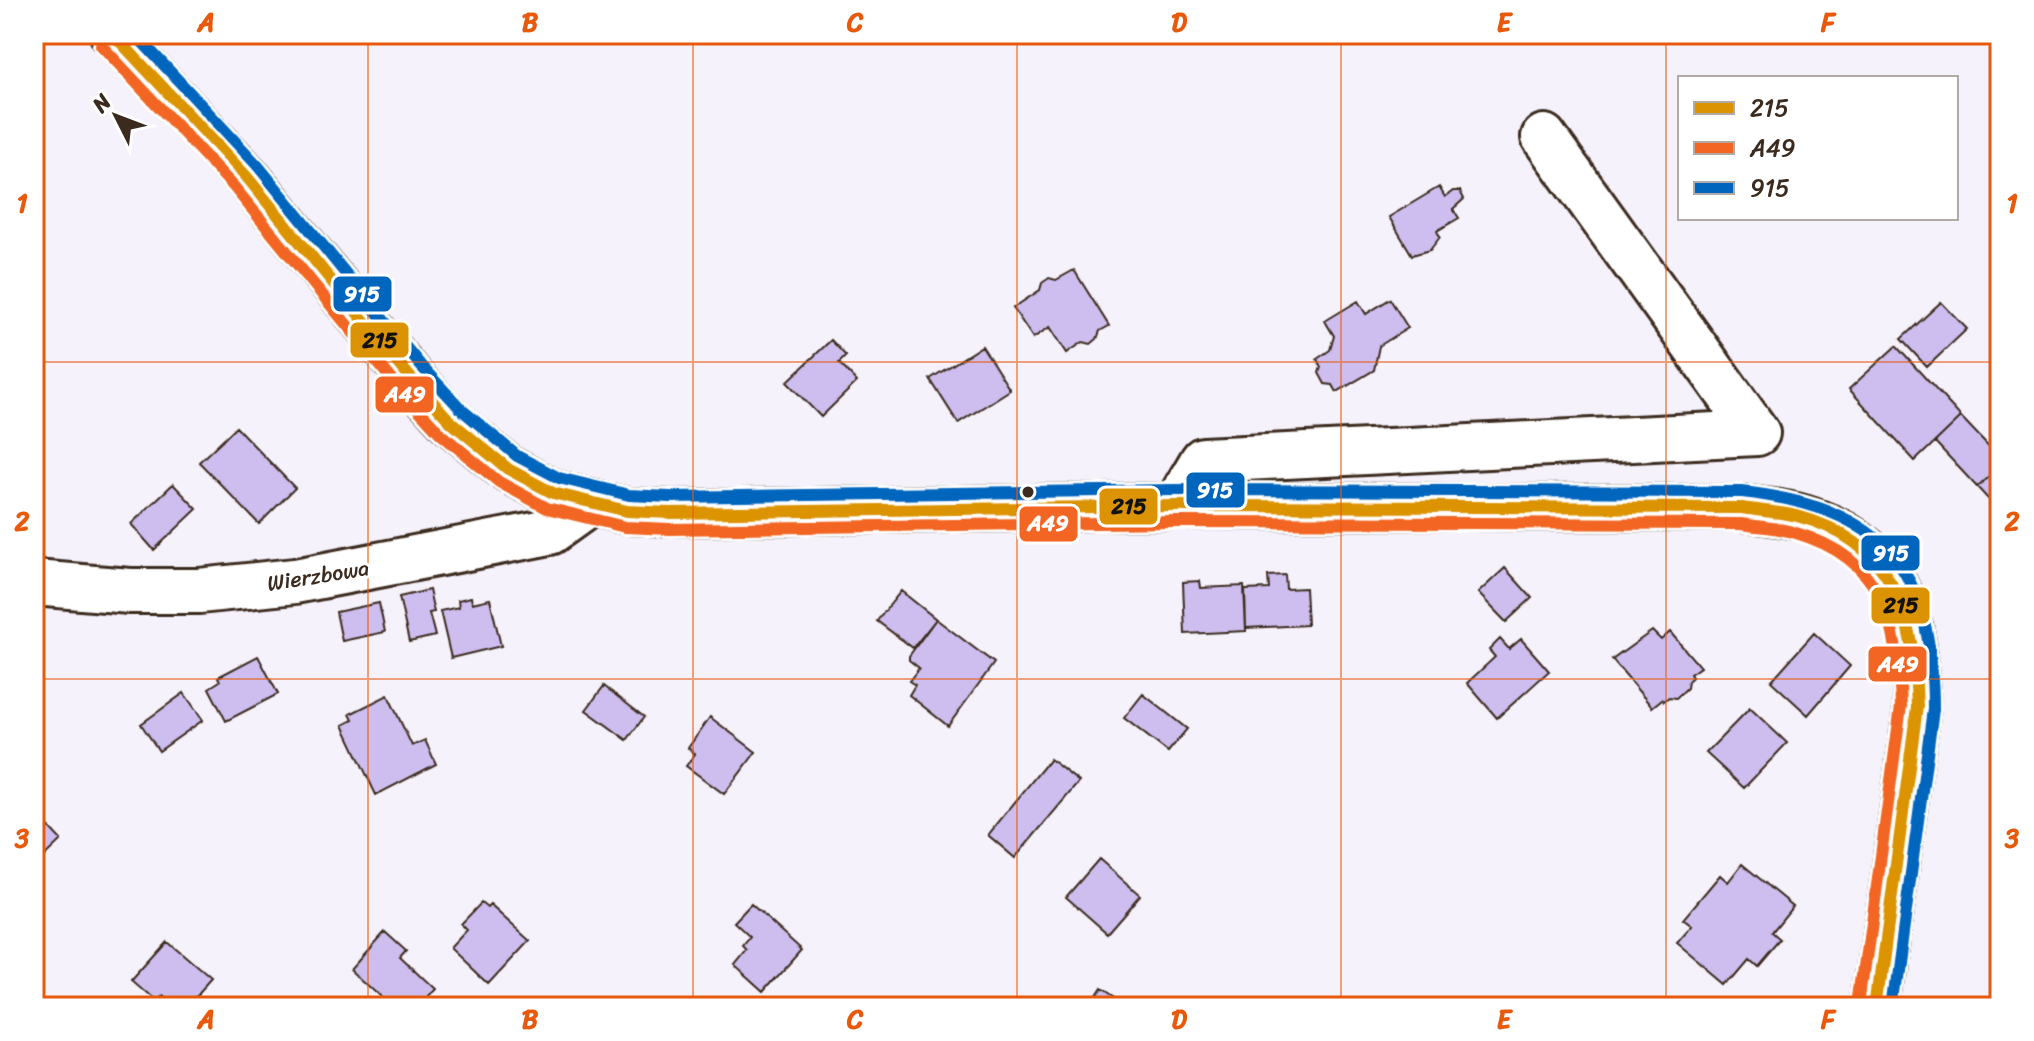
<svg xmlns="http://www.w3.org/2000/svg" width="2034" height="1041" font-family="Sriracha,sans-serif">
  <style>
    .building { fill: #cdbeef; stroke: #3b2a1e; stroke-width: 2 }
    .lines { fill: none; stroke-linecap: round; stroke-linejoin: round }
    .minor-casing { stroke: #3b2a1e; stroke-width: 50 }
    .minor { stroke: #fff; stroke-width: 44 }
    .bus-1-casing { stroke: #fff; stroke-width: 18 }
    .bus-2-casing { stroke: #fff; stroke-width: 18 }
    .bus-3-casing { stroke: #fff; stroke-width: 18 }
    .bus-1 { stroke: #db9304; stroke-width: 12 }
    .bus-2 { stroke: #f26522; stroke-width: 12 }
    .bus-3 { stroke: #0065bd; stroke-width: 12 }
    .grid { fill: none; stroke: #e8590c; stroke-width: 2; stroke-opacity: 0.55 }
    .bus-dot { fill: #3b2a1e; stroke: #fff; stroke-width: 3 }
    .labels { text-anchor: middle; stroke-width: 6; stroke-linejoin: round; paint-order: stroke }
    .street-label { font-size: 22px; fill: #3b2a1e; stroke: #fff }
    .line-badge { stroke: #fff; stroke-width: 3 }
    .badge-label { font-size: 22px; text-anchor: middle; font-weight: bold; fill: #fff }
    .pale-badge-label { font-size: 22px; text-anchor: middle; font-weight: bold; fill: #111 }
    .neatline { fill: none; stroke: #e8590c; stroke-width: 3 }
    .grid-label { font-size: 26px; text-anchor: middle; font-weight: bold; fill: #e8590c }
  </style>
  <rect width="100%" height="100%" fill="#f5f2fc"/>
  <filter id="ink" filterUnits="userSpaceOnUse"><feTurbulence type="fractalNoise" baseFrequency=".0125" numOctaves="2"/><feDisplacementMap in="SourceGraphic" scale="16" xChannelSelector="R" yChannelSelector="G"/><feConvolveMatrix kernelMatrix="1 2 1 2 8 2 1 2 1" color-interpolation-filters="sRGB"/></filter>
  <g filter="url(#ink)">
    <!-- building -->
    <path class="building" d="M1439,187l6,10 8,-6h7l4,8 -11,10 6,9 -22,13 3,6 -10,13 -18,5 -23,-38z
      M1074,270l35,56 -9,5 -3,8 -6,5 -8,-2 -16,11 -17,-26 -17,11 -20,-30 27,-18 2,-7 7,-5 7,2z
      M1390,299l18,29 -29,18 -5,24 -37,22 -4,-7 -8,-1 -6,-11 2,-6 -4,-8 13,-9 4,-14 -9,-15 33,-20 8,13z
      M1941,302l26,27 -40,38 -26,-28z
      M831,340l15,16 -7,7 18,19 -36,35 -34,-35z
      M982,346l28,44 -52,33 -28,-44z
      M1896,346l65,71 -46,44 -66,-72z
      M1961,417l39,41v8l-23,21 -42,-45z
      M236,427l59,61 -36,36 -60,-62z
      M2000,466v46l-23,-25z
      M173,484l24,25 -43,41 -23,-26z
      M1505,568l27,30 -26,24 -28,-29z
      M1285,575l1,14 19,-1 2,37 -61,3 -1,-38 24,-1 -1,-13z
      M1200,581l1,7 43,-2 2,45 -61,3 -2,-52z
      M429,590l5,22 -5,1 6,23 -26,6 -10,-45z
      M901,591l35,28 -23,29 -36,-27z
      M471,597l1,6 18,-4 11,47 -50,12 -11,-47 19,-4 -1,-7z
      M379,603l6,29 -43,9 -6,-29z
      M936,619l58,44 -46,63 -39,-31 6,-10 -6,-4 10,-13 -10,-8v-4z
      M1652,631l9,9 9,-8 30,35 -10,7 2,3 -4,4 -1,7 -11,10 -7,-1 -5,4 -2,-2 -10,8 -40,-47z
      M1814,633l36,33 -42,49 -37,-34z
      M1500,639l9,10 12,-10 28,32 -52,47 -30,-35 28,-26 -6,-7z
      M258,656l20,38 -52,27 -17,-33 11,-7 -2,-4z
      M604,686l40,31 -17,23 -41,-30z
      M184,693l19,27 -44,31 -18,-27z
      M1143,694l44,35 -19,23 -44,-34z
      M388,695l24,51 13,-6 11,24 -60,31 -33,-70 10,-5 -3,-6z
      M1750,708l37,35 -43,45 -38,-35z
      M710,717l46,35 -32,42 -38,-28 9,-12 -7,-6z
      M1050,759l29,23 -64,76 -27,-23z
      M34,811l27,29 -27,26z
      M1099,859l41,36 -33,38 -41,-36z
      M1742,864l51,42 -21,26 8,7 -23,27 -8,-7 -22,26 -50,-42 15,-17 -9,-7 37,-44 8,7z
      M481,903l6,5 3,-3 40,36 -41,44 -39,-37 17,-18 -6,-6z
      M751,904l51,46 -37,42 -30,-27 12,-15 -4,-4 7,-9 -16,-15z
      M385,932l21,19 -6,7 33,31 -16,18h-24l-41,-38z
      M167,942l44,38 -24,27h-17l-11,-10 -5,5 -23,-20z
      M1100,990l25,17h-36z"/>
    <g class="lines">
      <!-- minor casing -->
      <g class="minor-casing">
        <path id="minor" d="M113,34l133,142 163,200 42,46 57,47 45,24 74,18 43,2 506,-7 566,2c20,3 42,4 61,10 97,28 113,99 114,189l-40,300
          M1176,506l27,-46 554,-27 -213,-296
          M34,583l96,8h69l96,-10 255,-49 39,-28"/>
      </g>
      <!-- minor -->
      <use href="#minor" class="minor"/>
      <!-- bus-1 casing -->
      <g class="bus-1-casing">
        <path id="bus-1" d="M113,34l133,142 163,200 42,46 57,47 45,24 74,18 43,2 506,-7 566,2c18,3 37,4 55,8 99,26 117,100 120,191l-40,300"/>
      </g>
      <!-- bus-2 casing -->
      <g class="bus-2-casing">
        <path id="bus-2" d="M101,45l133,142 163,199 44,48 58,48 48,26 78,19 45,2 506,-7 565,2c18,3 37,3 55,9 89,26 102,90 105,173l-40,299"/>
      </g>
      <!-- bus-3 casing -->
      <g class="bus-3-casing">
        <path id="bus-3" d="M135,34l123,132 163,200 41,44 55,46 42,22 70,17 41,2 506,-7 566,2c142,16 191,75 191,217l-40,298"/>
      </g>
      <!-- bus-1 -->
      <use href="#bus-1" class="bus-1"/>
      <!-- bus-2 -->
      <use href="#bus-2" class="bus-2"/>
      <!-- bus-3 -->
      <use href="#bus-3" class="bus-3"/>
    </g>
  </g>
  <!-- grid -->
  <path class="grid" d="M368,34v973M693,34v973M1017,34v973M1341,34v973M1666,34v973M34,362h1966M34,679h1966"/>
  <!-- markers -->
  <circle class="bus-dot" cx="1028" cy="492" r="7"/>
  <g class="labels">
    <!-- street labels -->
    <g class="street-label">
      <text transform="translate(318 575) rotate(-9)" y="8">Wierzbowa</text>
    </g>
  </g>
  <g class="line-badge">
    <rect x="332" y="275" width="61" height="38" rx="8" fill="#0065bd"/>
    <rect x="349" y="321" width="61" height="38" rx="8" fill="#db9304"/>
    <rect x="374" y="375" width="61" height="39" rx="8" fill="#f26522"/>
    <rect x="1185" y="471" width="61" height="38" rx="8" fill="#0065bd"/>
    <rect x="1098" y="487" width="61" height="39" rx="8" fill="#db9304"/>
    <rect x="1018" y="505" width="61" height="38" rx="8" fill="#f26522"/>
    <rect x="1860" y="534" width="61" height="38" rx="8" fill="#0065bd"/>
    <rect x="1870" y="586" width="61" height="39" rx="8" fill="#db9304"/>
    <rect x="1867" y="645" width="61" height="38" rx="8" fill="#f26522"/>
  </g>
  <g class="badge-label">
    <text x="362" y="302">915</text>
    <text x="405" y="402">A49</text>
    <text x="1215" y="498">915</text>
    <text x="1048" y="531">A49</text>
    <text x="1891" y="561">915</text>
    <text x="1898" y="672">A49</text>
  </g>
  <g class="pale-badge-label">
    <text x="380" y="348">215</text>
    <text x="1129" y="514">215</text>
    <text x="1901" y="613">215</text>
  </g>
  <!-- margin -->
  <rect width="2034" height="1041" fill="none" stroke="#fff" stroke-width="88"/>
  <!-- legend -->
  <rect x="1678" y="76" width="280" height="144" fill="#ffffff" stroke="#b1aaa5" stroke-width="2"/>
  <rect x="1694" y="102" width="40" height="12" fill="#db9304" stroke="#b1aaa5" stroke-width="2"/>
  <text x="1750" y="116" font-size="24" fill="#3b2a1e">215</text>
  <rect x="1694" y="142" width="40" height="12" fill="#f26522" stroke="#b1aaa5" stroke-width="2"/>
  <text x="1750" y="156" font-size="24" fill="#3b2a1e">A49</text>
  <rect x="1694" y="182" width="40" height="12" fill="#0065bd" stroke="#b1aaa5" stroke-width="2"/>
  <text x="1750" y="196" font-size="24" fill="#3b2a1e">915</text>
  <!-- north arrow -->
  <g transform="translate(116 116) rotate(312)" stroke="#ffffff" stroke-width="6" paint-order="stroke">
  <path d="M0-6L14 30L0 20L-14 30Z" fill="#3b2a1e"/>
  <text y="-12" font-size="22" font-weight="bold" text-anchor="middle" fill="#3b2a1e">N</text>
  </g>
  <rect x="44" y="44" width="1946" height="953" class="neatline"/>
  <g class="grid-label">
    <text x="206" y="31">A</text>
    <text x="530" y="31">B</text>
    <text x="855" y="31">C</text>
    <text x="1179" y="31">D</text>
    <text x="1504" y="31">E</text>
    <text x="1828" y="31">F</text>
    <text x="22" y="212">1</text>
    <text x="2012" y="212">1</text>
    <text x="22" y="530">2</text>
    <text x="2012" y="530">2</text>
    <text x="22" y="847">3</text>
    <text x="2012" y="847">3</text>
    <text x="206" y="1028">A</text>
    <text x="530" y="1028">B</text>
    <text x="855" y="1028">C</text>
    <text x="1179" y="1028">D</text>
    <text x="1504" y="1028">E</text>
    <text x="1828" y="1028">F</text>
  </g>
</svg>
